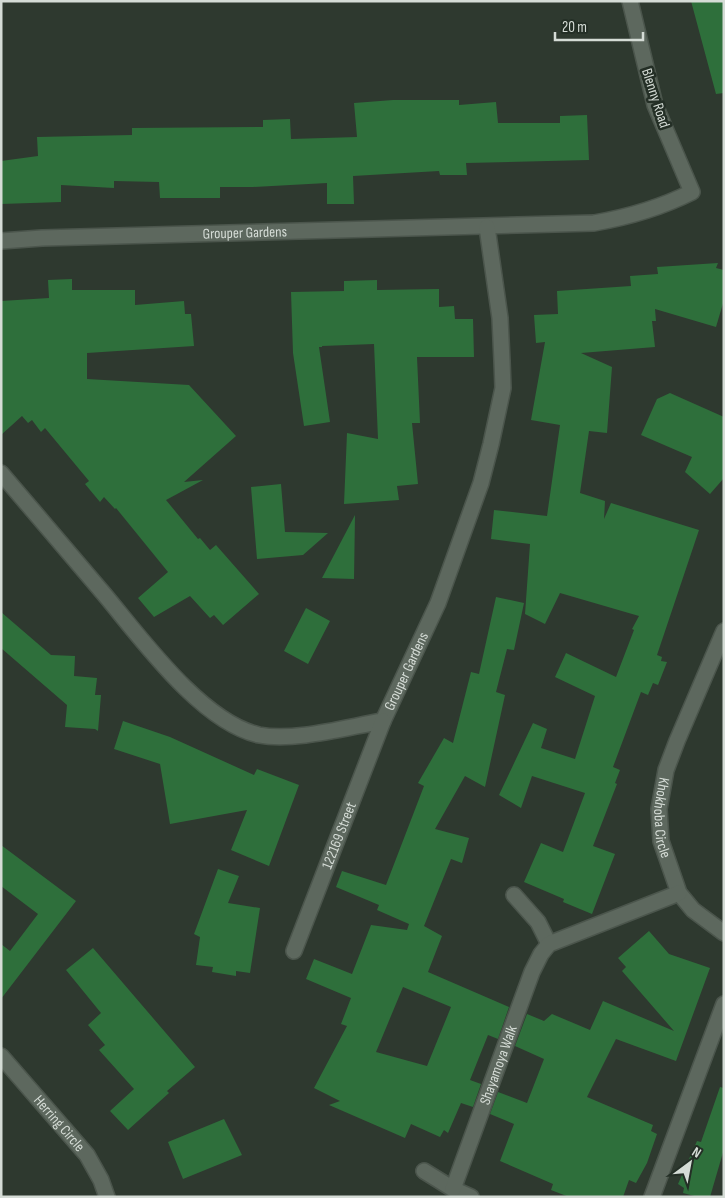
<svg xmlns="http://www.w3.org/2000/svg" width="725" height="1198" font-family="'Sofia Sans Condensed',sans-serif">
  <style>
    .building { fill: #2e6f3b; fill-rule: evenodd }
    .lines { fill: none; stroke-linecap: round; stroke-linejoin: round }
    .minor-casing { stroke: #4b554c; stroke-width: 18 }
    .minor { stroke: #5d685e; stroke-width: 15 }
    .labels { text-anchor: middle; stroke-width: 5; stroke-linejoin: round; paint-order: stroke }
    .street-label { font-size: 15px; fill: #d5dcd6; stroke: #242f26 }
  </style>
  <rect width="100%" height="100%" fill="#2e392f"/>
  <!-- building -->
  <path class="building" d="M691,1h33v92l-8,1z
    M393,100h66v5l37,-3 2,21h62v-7l27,-1 2,45 -123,3 1,12h-27l-1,-4 -86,5 1,28h-27v-21l-74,4h-33v11h-60l-1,-16 -45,-1v7l-53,-3v17l-60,2v-43l37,-5 -1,-19 95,-2v-7l131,-1v-7l27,-1 1,20 66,-2 -3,-34z
    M718,263l-2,5 8,2v30l-8,27 -61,-18 1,12h-4l3,26 -74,6 31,14 -5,66 -18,-2 -9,62 25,8 -1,18 7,-16 88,27 -42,125 5,2 -1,4 6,1 -9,23 -5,-2 -5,12 -7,-3 -28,75 7,3 -5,13 2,1 -24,62 22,8 -23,60 -29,-12 1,-3 -40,-17 17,-39 22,9 22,-59 -53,-17 -11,32 -22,-13 34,-72 14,6 -6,19 34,11 20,-63 -40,-19 11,-24 50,24 18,-47 -2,-1 7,-13 -79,-23 -15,31 -20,-10 5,-70 -39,-5 3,-29 53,6 13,-91 -29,-5 14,-78 -9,1 -2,-28 24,-1 -1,-23 74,-5 -1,-10 28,-2 -1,-7z
    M72,279v11h63v15l49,-4 1,13h6l3,32 -107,7v26l102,6 47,51 -52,46 19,-2 -37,20 32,39 2,-1 10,12 6,-5 43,49 -36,31 -9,-10 -4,3 -20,-22 -36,21 -16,-19 30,-26 -52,-64 -1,1 -11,-12 -4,5 -15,-18 4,-3 -44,-53 -4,4 -9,-12 -4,3 -6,-7 -21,19v-134l48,-3 -1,-18z
    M377,280v10l62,-1v18l15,-1 1,13h18l1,38h-57l3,66h-8l6,61 -21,2 2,14 -55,4 3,-71 31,6 -4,-95 -52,2v1h-3l11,75 -26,4 -11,-73 -2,-61 53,-1v-10z
    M670,393l54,24v61l-14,16 -25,-22 7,-15 -51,-22 16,-36z
    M281,484l4,48 43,1 -25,22 -46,4 -6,-72z
    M355,515l-1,64 -32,-1z
    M496,597l28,6 -10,47 -7,-1 -11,43 9,3 -20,92 -20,-11 -30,53 34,9 -7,25 -11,-4 -27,67 18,10 -14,36 81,35 -11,32 -10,-4 -18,45 11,4 -8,23 -12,-4 -13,30 -4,-3 -4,7 -29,-13 -6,14 -76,-33 11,-4 -26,-13 33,-62 -6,-2 10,-26 -45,-19 8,-20 38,15 19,-49 36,5 2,-6 -32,-14 2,-5 -43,-18 6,-16 44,14 38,-99 -6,-3 26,-45 9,5 18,-71 8,2zM403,987l48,20 -24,59 -51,-14z
    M306,608l24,13 -22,43 -24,-13z
    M1,612l50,43 24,1 -1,20 23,2 -2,17h6l-3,36 -3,-2 -30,-2 2,-22 -66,-57z
    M123,721l47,16 84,38 3,-6 42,16 -30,81 -38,-16 16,-40 -77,14 -10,-60 -46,-15z
    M1,845l75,56 -75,98v-55l9,7 28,-37 -37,-28z
    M218,869l21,7 -11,27 32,5 -10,65 -14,-2v5l-24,-4 1,-5 -17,-2 4,-28 -6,-3z
    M649,931l20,23 41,14 -34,93 -60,-22 -29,58 66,28 -2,6 6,3 -10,29 -11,20 -7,-3 -6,17h-54l-18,-7 2,-6 -53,-23 14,-37 -24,-10 8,-22 29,11 17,-44 -29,-13 12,-32 17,7 8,-7 38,16 13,-29 71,30 -52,-60 4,-4 -8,-9z
    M93,948l102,119 -28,24 2,2 -41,37 -18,-19 24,-22 -35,-39 6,-5 -17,-20 13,-12 -35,-43z
    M720,1087l4,1v61l-14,48h-12l-15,-4 1,-5 -6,-4 19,-43 4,1z
    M224,1119l18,36 -59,24 -15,-37z"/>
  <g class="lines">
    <!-- minor casing -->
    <g class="minor-casing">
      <g id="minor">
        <path id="s1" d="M1,241l41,-3 552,-15c35,-6 66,-15 98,-31l-37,-87 -25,-104"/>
        <path id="s2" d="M1,473c34,40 69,81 103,121 37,44 97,128 155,141 35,7 88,-8 124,-14l55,-118 43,-120 10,-39 12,-56 -1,-27 -2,-43 -13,-91"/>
        <path id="s3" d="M724,631l-47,110 -11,29 -7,39 2,32 18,52 14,17 31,23"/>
        <path d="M514,895l24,27 11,22"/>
        <path id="s4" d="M294,951l89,-230"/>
        <path id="s5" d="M1,1056l86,99 14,25 6,17"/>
        <path d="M424,1171l29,18 18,8"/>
        <path id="s6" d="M453,1189l79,-217 9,-18 8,-10 130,-51"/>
        <path d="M652,1197l72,-193"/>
      </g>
    </g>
    <!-- minor -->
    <use href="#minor" class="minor"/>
  </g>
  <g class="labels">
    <!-- street labels -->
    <g class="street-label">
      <text transform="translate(656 98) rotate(72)" y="5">Blenny Road</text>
      <text dy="5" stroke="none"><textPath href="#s1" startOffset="244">Grouper Gardens</textPath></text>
      <text dy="5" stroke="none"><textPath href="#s2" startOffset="552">Grouper Gardens</textPath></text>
      <text dy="5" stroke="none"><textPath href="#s3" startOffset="199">Khokhoba Circle</textPath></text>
      <text dy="5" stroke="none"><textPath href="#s4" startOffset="124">122169 Street</textPath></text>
      <text dy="5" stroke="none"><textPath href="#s6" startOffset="132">Shayamoya Walk</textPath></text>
      <text dy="5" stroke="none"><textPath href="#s5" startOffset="89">Herring Circle</textPath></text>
    </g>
  </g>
  <!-- border -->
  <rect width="725" height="1198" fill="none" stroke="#d5dcd6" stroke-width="5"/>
  <!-- north arrow -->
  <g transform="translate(690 1163) rotate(32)" stroke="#242f26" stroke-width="4" paint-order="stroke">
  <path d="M0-4L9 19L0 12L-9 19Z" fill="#d5dcd6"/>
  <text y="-8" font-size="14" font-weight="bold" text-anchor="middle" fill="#d5dcd6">N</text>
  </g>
  <!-- scale -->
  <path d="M555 32v8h88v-8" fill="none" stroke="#d5dcd6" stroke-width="2.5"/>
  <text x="562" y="32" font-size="15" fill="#d5dcd6" stroke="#242f26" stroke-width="4" paint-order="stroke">20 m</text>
</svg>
